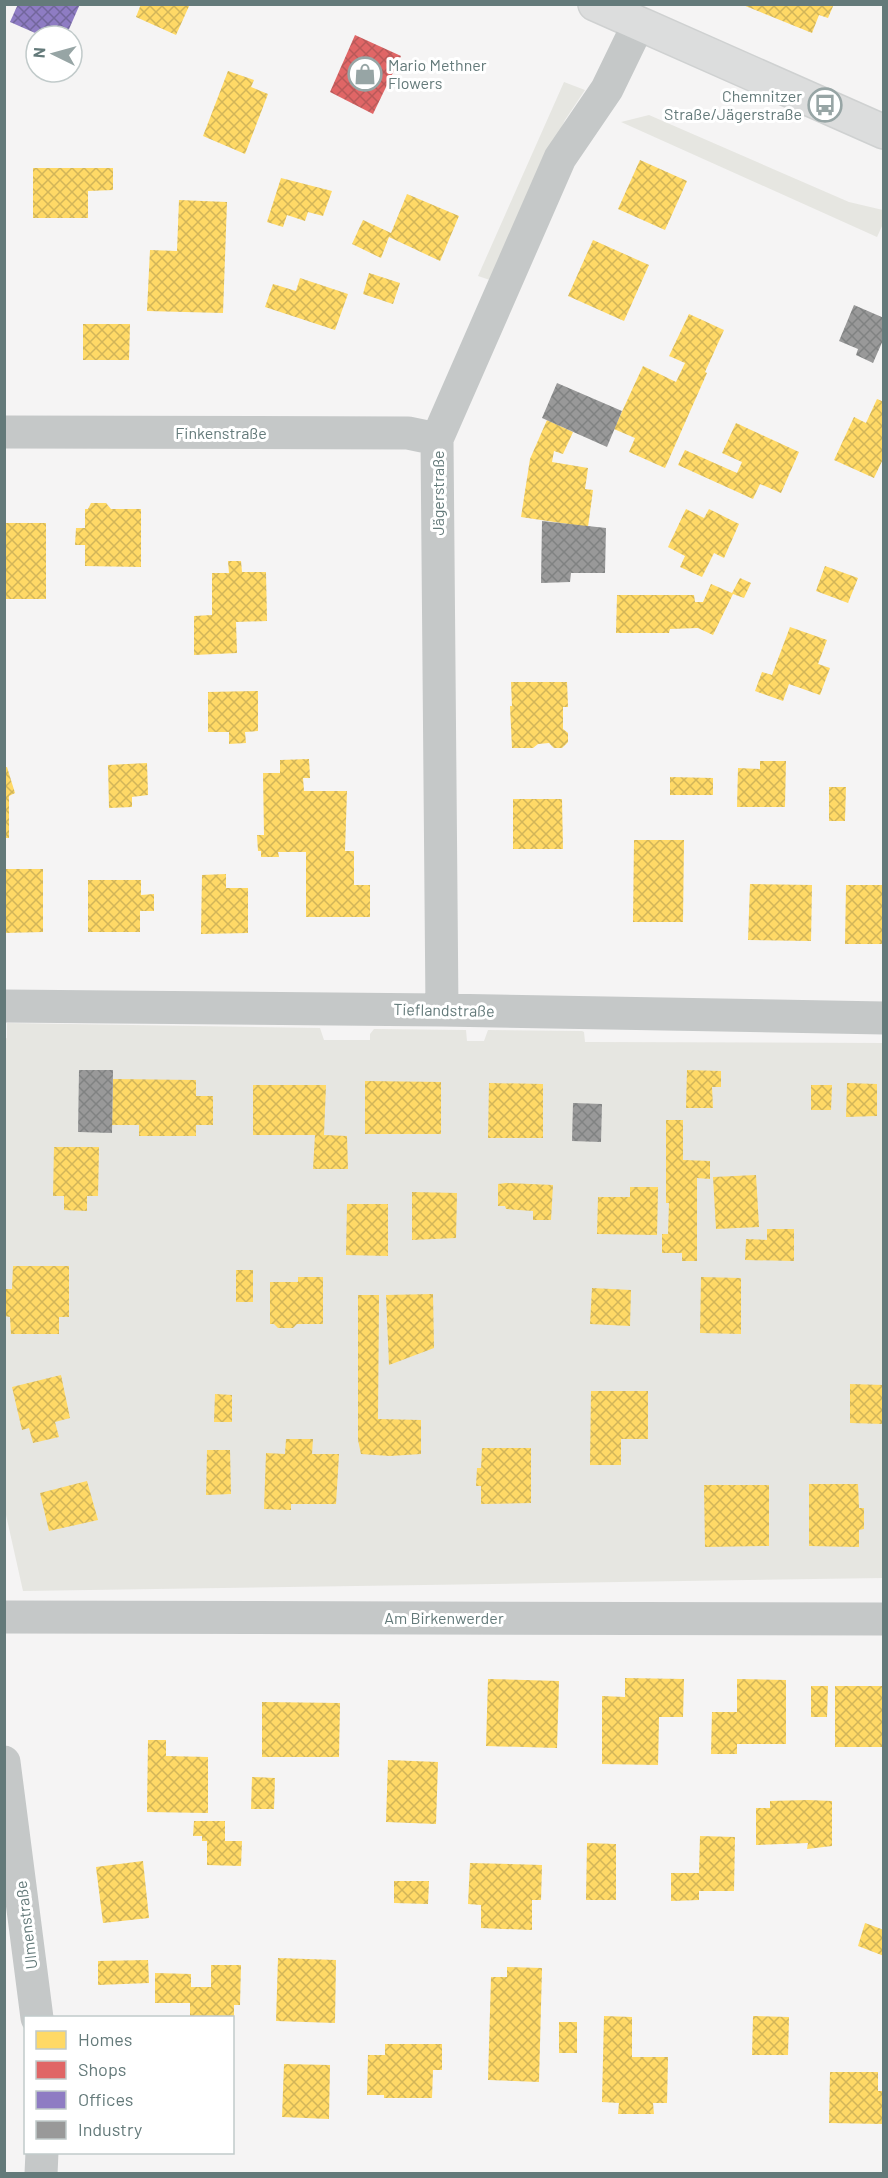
<svg xmlns="http://www.w3.org/2000/svg" width="888" height="2178" font-family="Barlow,sans-serif">
  <style>
    .grass { fill: #e6e6e1 }
    .homes { fill: url(#homes-cross-hatch) }
    .shops { fill: url(#shops-cross-hatch) }
    .offices { fill: url(#offices-cross-hatch) }
    .industry { fill: url(#industry-cross-hatch) }
    .lines { fill: none; stroke-linecap: round; stroke-linejoin: round }
    .secondary-casing { stroke: #cfd1d1; stroke-width: 36 }
    .minor { stroke: #c5c8c8; stroke-width: 33 }
    .secondary { stroke: #dcdddd; stroke-width: 33 }
    .labels { text-anchor: middle; stroke-width: 6; stroke-linejoin: round; paint-order: stroke }
    .poi-label { font-size: 16px; fill: #647a7a; stroke: #fff; text-anchor: start }
    .street-label { font-size: 16px; fill: #647a7a; stroke: #fff }
  </style>
  <defs>
    <pattern id="homes-cross-hatch" width="8" height="8" patternUnits="userSpaceOnUse" patternTransform="scale(1.5)"><rect width="8" height="8" fill="#ffd966"/><path d="M0 0l8 8M0 8l8-8" fill="none" stroke="#d2b559"/></pattern>
    <pattern id="shops-cross-hatch" width="8" height="8" patternUnits="userSpaceOnUse" patternTransform="scale(1.5)"><rect width="8" height="8" fill="#e06666"/><path d="M0 0l8 8M0 8l8-8" fill="none" stroke="#b95959"/></pattern>
    <pattern id="offices-cross-hatch" width="8" height="8" patternUnits="userSpaceOnUse" patternTransform="scale(1.5)"><rect width="8" height="8" fill="#8e7cc3"/><path d="M0 0l8 8M0 8l8-8" fill="none" stroke="#72669c"/></pattern>
    <pattern id="industry-cross-hatch" width="8" height="8" patternUnits="userSpaceOnUse" patternTransform="scale(1.5)"><rect width="8" height="8" fill="#999"/><path d="M0 0l8 8M0 8l8-8" fill="none" stroke="#808282"/></pattern>
  </defs>
  <rect width="100%" height="100%" fill="#f5f4f4"/>
  <!-- grass -->
  <path class="grass" d="M564,82l21,8 -20,30 -75,160 -12,-4z
    M649,115l200,87 34,8v14l-6,13 -256,-115z
    M7,1023l313,5 4,12h46v-6l4,-5 92,1 1,11h17l4,-11 94,1 2,1 1,10 298,1v535l-860,13 -19,-85v-467l3,-1z"/>
  <!-- homes -->
  <path class="homes" d="M141,4h49l-14,31 -40,-18z
    M834,4l-6,14 -9,-3 -7,18 -69,-28z
    M228,71l26,9 -3,7 17,7 -23,60 -42,-18z
    M640,160l47,21 -22,49 -47,-21z
    M33,168h80v22l-25,1v27h-55z
    M281,178l51,13 -9,25 -15,-4 -3,9 -18,-6 -4,12 -16,-5z
    M407,194l52,22 -19,45 -51,-24 -8,21 -29,-14 11,-24 28,13z
    M179,200l48,2 -4,111 -76,-2 3,-61 27,1z
    M593,240l56,25 -25,56 -56,-25z
    M369,273l31,10 -7,21 -30,-10z
    M300,278l48,16 -13,36 -70,-23 8,-23 23,7z
    M689,314l35,16 -19,42 2,1 -42,95 -36,-16 6,-14 -21,-9 29,-63 33,16 9,-19 -16,-7z
    M83,324h47l-1,36h-46z
    M877,399l7,3v55l-10,21 -40,-18 20,-43 12,6z
    M547,420l26,12 -10,22 -9,-3 -2,11 36,6 -3,21 8,1 -5,37 -67,-10 9,-58z
    M736,423l63,29 -18,41 -21,-9 -7,15 -75,-34 7,-15 52,23 5,-11 -20,-9z
    M91,503h15l5,6h30v58l-56,-1v-21h-10l1,-17h9v-19h3z
    M686,509l18,9 5,-9 30,15 -15,34 -10,-5 -12,24 -22,-10 5,-11 -17,-9z
    M4,523h42v76h-42z
    M228,561h13l1,11h24l1,49 -31,1 1,31 -43,2v-39l18,-1v-42h17z
    M825,566l33,12 -10,25 -32,-12z
    M740,578l11,5 -7,15 -11,-4 -20,41 -15,-7 -28,1 -1,4h-53l1,-38h77l1,7h8l8,-18 21,9z
    M790,627l37,13 -9,24 12,4 -10,27 -31,-11 -6,17 -28,-10 7,-19 10,3z
    M511,682h56l1,25h-5v22l5,4v9l-6,6h-8l-5,-5 -11,1 -5,4h-21l-2,-42h2z
    M258,691v40l-13,1 1,11 -17,1v-12h-21v-40z
    M309,759l1,19h-7l1,13h43l-2,60h9v34h16v32h-64v-65h-28l1,5h-18v-6h-3l-1,-16h7l-1,-62h17v-13z
    M760,761h26l-1,46h-48l1,-39 22,1z
    M147,763l1,32 -16,2v10l-23,1 -1,-43z
    M4,767h3l8,26 -6,3v42h-5z
    M670,777l43,1v17h-43z
    M829,787h17l-1,34h-16z
    M513,799h49l1,50h-50z
    M634,840h50l-1,82h-50z
    M4,869h39v63l-39,1z
    M226,874v14h22v45l-47,1 1,-59z
    M88,880h53v15l13,-1v17h-14v21h-52z
    M750,884l62,1 -1,56 -63,-1z
    M846,885h38v59h-39z
    M687,1070l34,1v16h-9l1,21h-27z
    M113,1079l83,1v16h17v29h-17v11h-57v-11h-27z
    M365,1081l76,1v52h-76z
    M489,1083l54,1v54h-55z
    M847,1083l30,1v32l-31,1z
    M253,1085h73l-2,50 23,1 1,33h-35l2,-34h-62z
    M811,1085h21l-1,25h-20z
    M666,1120h17v40l27,1v18l-13,-1v83h-15v-8h-20v-19h6l1,-31h-3z
    M54,1147h45l-1,49h-11v15l-23,-1v-14h-11z
    M756,1175l3,52 -43,2 -3,-52z
    M506,1183l47,2 -2,35h-18v-9l-27,-2 -1,-3h-7v-22z
    M630,1187h28l-1,48 -60,-1 1,-37h32z
    M412,1192l45,1 -1,45 -44,2z
    M347,1204h41v52l-42,-1z
    M767,1229h27v32l-49,-1 1,-21 21,1z
    M13,1266h56v51h-10v17h-48l-1,-17 -6,-1v-27h8z
    M236,1270h17v32h-17z
    M298,1277h25v47h-26l-4,4h-15l-4,-4h-4v-42h28z
    M701,1277l40,1v56l-41,-1z
    M592,1288l39,2 -1,36 -40,-2z
    M433,1294l1,54 -45,17 -3,-70z
    M358,1295h21l-1,124 43,1v34l-31,2 -29,-2 -3,-14z
    M61,1375l9,43 -15,4 4,15 -26,6 -4,-15 -7,2 -10,-43z
    M850,1384l34,1v39l-34,-1z
    M591,1391h57v48h-27v26h-31z
    M215,1394l17,1v27h-18z
    M286,1439h27l-1,15h27l-3,50h-45v6l-27,-1 2,-56 19,1z
    M482,1448h49v55l-50,1v-18h-5l1,-18h4z
    M207,1450h23l1,44 -25,1z
    M87,1481l11,39 -49,11 -9,-38z
    M809,1484h49l1,24h5v21l-5,1v17l-50,-1z
    M704,1485h65v61l-64,1z
    M625,1678l59,1 -1,38h-24l-1,48 -56,-1v-68l23,1z
    M488,1679l71,2 -2,67 -71,-2z
    M737,1679l49,1v64h-49v10h-26l1,-42h25z
    M811,1686h17l-1,31h-16z
    M835,1686h49v61h-49z
    M262,1702l78,1 -1,54h-77z
    M148,1740h18v16l42,1v56l-61,-1z
    M388,1760l50,2 -2,62 -50,-2z
    M252,1777l23,1 -1,31h-23z
    M808,1800l24,1v45l-25,3 1,-6 -52,2v-37h14v-7z
    M194,1821h31v20h17l-1,25 -34,-1v-24h-5v-5h-9z
    M700,1836l35,1 -1,54h-35v9l-28,1v-28h28z
    M587,1843l29,1v56h-30z
    M143,1861l6,57 -46,5 -7,-56z
    M470,1863l72,2 -1,35h-9v30l-51,-2v-23l-13,-1z
    M394,1881h35l-1,23 -34,-1z
    M865,1923l19,7v26l-26,-10z
    M278,1958l58,2 -1,63 -59,-2z
    M148,1960l1,23 -51,2v-24z
    M211,1965h30l-1,40h-6v13h-44v-15h-35v-30l36,1v13h20z
    M507,1967l35,1 -3,114 -51,-2 3,-103h16z
    M604,2016l28,1v40h36l-1,46h-14l1,11h-36l1,-11 -17,-1z
    M753,2016l36,1 -1,38h-36z
    M559,2022h18v31h-18z
    M385,2044h57v26h-9l-1,28h-48v-3h-17l1,-40h17z
    M284,2064l46,1 -1,54 -47,-2z
    M830,2072h48v19h5v33l-54,-1z"/>
  <!-- shops -->
  <path class="shops" d="M355,35l46,21 -28,58 -43,-22z"/>
  <!-- offices -->
  <path class="offices" d="M18,4h62l-14,32h-24l-32,-14z"/>
  <!-- industry -->
  <path class="industry" d="M854,305l30,13v20l-11,25 -17,-8 2,-6 -19,-8z
    M557,383l65,28 -15,36 -65,-29z
    M542,521l64,7 -1,45h-34l-1,9 -29,1z
    M79,1070h34l-1,63 -34,-1z
    M573,1103l29,1 -1,38 -29,-1z"/>
  <g class="lines">
    <!-- secondary casing -->
    <g class="secondary-casing">
      <path id="secondary" d="M595,4l289,128"/>
    </g>
    <!-- minor -->
    <path class="minor" d="M4,432l404,1 29,6
      M4,1006l438,4 442,8
      M442,1010l-5,-571 123,-281 47,-69 32,-66
      M4,1617l880,2
      M4,1762l33,256
      M41,2174l1,-22"/>
    <!-- secondary -->
    <use href="#secondary" class="secondary"/>
  </g>
  <!-- icons -->
  <defs>
    <g id="shop-ring" transform="scale(1.725)"><circle r="9.5" fill="#fff" stroke="#97a5a5" stroke-width="1.5"/><path d="M-5-2.5h2.3a2.7 3.5 0 0 1 5.4 0H5L5.5 6h-11ZM-1.5-2.5h3a1.5 2.3 0 0 0-3 0Z" fill="#97a5a5"/></g>
    <g id="bus-ring" transform="scale(1.725)"><circle r="9.5" fill="#fff" stroke="#97a5a5" stroke-width="1.5"/><path d="M-5-6H5V4H4V6H2V4H-2V6H-4V4H-5ZM-3.5-4V0h7V-4ZM-3.5 1.2v1.5H-2V1.2ZM2 1.2v1.5H3.5V1.2Z" fill="#97a5a5"/></g>
  </defs>
  <g fill-rule="evenodd">
    <use href="#shop-ring" x="365" y="74"/>
    <use href="#bus-ring" x="825" y="105"/>
  </g>
  <g class="labels">
    <!-- poi labels -->
    <g class="poi-label">
      <text x="388" y="71">Mario Methner<tspan x="388" dy="18">Flowers</tspan></text>
      <text x="802" y="102" text-anchor="end">Chemnitzer<tspan x="802" dy="18">Straße/Jägerstraße</tspan></text>
    </g>
    <!-- street labels -->
    <g class="street-label">
      <text x="221" y="439">Finkenstraße</text>
      <text transform="translate(438 493) rotate(-90)" y="6">Jägerstraße</text>
      <text transform="translate(444 1010) rotate(1)" y="6">Tieflandstraße</text>
      <text x="444" y="1624">Am Birkenwerder</text>
      <text transform="translate(26 1925) rotate(-97)" y="6">Ulmenstraße</text>
    </g>
  </g>
  <!-- border -->
  <rect width="888" height="2178" fill="none" stroke="#647a7a" stroke-width="12"/>
  <!-- legend -->
  <rect x="24" y="2016" width="210" height="138" fill="#ffffff" stroke="#c1caca" stroke-width="1.5"/>
  <rect x="36" y="2031" width="30" height="18" fill="#ffd966" stroke="#c1caca" stroke-width="1.5"/>
  <text x="78" y="2046" font-size="18" fill="#647a7a">Homes</text>
  <rect x="36" y="2061" width="30" height="18" fill="#e06666" stroke="#c1caca" stroke-width="1.5"/>
  <text x="78" y="2076" font-size="18" fill="#647a7a">Shops</text>
  <rect x="36" y="2091" width="30" height="18" fill="#8e7cc3" stroke="#c1caca" stroke-width="1.5"/>
  <text x="78" y="2106" font-size="18" fill="#647a7a">Offices</text>
  <rect x="36" y="2121" width="30" height="18" fill="#999999" stroke="#c1caca" stroke-width="1.5"/>
  <text x="78" y="2136" font-size="18" fill="#647a7a">Industry</text>
  <!-- north arrow -->
  <g transform="translate(54 54) rotate(275)"><circle r="28" fill="#ffffff" stroke="#c1caca" stroke-width="1.5"/>
  <path d="M0-4.5L10 22L0 15L-10 22Z" fill="#97a5a5"/>
  <text y="-9" font-size="16" font-weight="bold" text-anchor="middle" fill="#647a7a">N</text>
  </g>
</svg>
